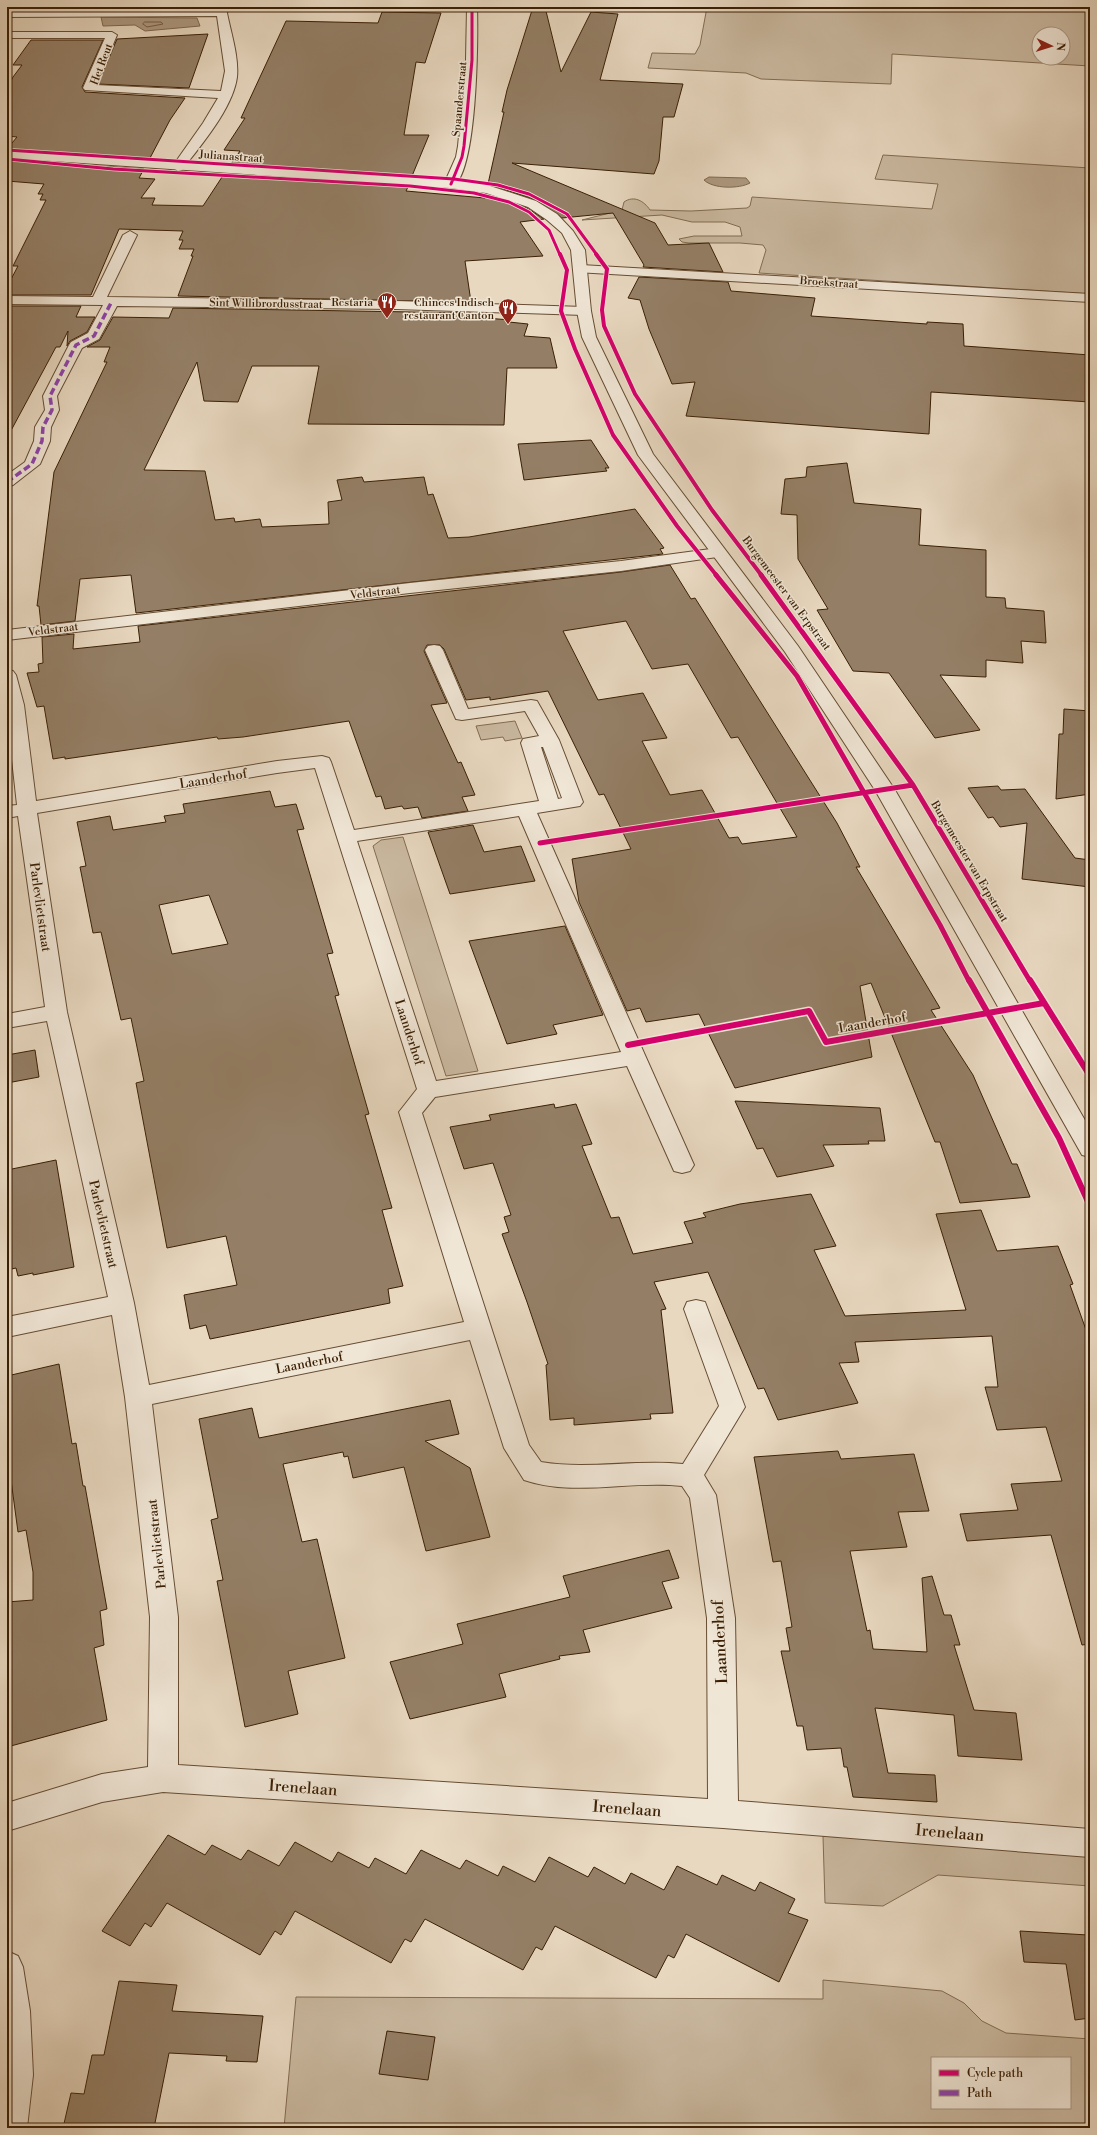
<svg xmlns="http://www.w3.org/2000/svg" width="1097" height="2135" font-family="'Libre Bodoni',serif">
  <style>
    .green { fill: #cab9a0; stroke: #826c52; fill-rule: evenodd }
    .water { fill: #ad9980; stroke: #7f684e }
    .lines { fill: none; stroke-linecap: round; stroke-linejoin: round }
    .shore { stroke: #745c42; stroke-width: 1 }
    .building { fill: #947f66; stroke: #3a1f04; fill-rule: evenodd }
    .minor-casing { stroke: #664d33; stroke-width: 2 }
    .tertiary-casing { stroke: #664d33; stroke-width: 2 }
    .minor { fill: #f0e6d6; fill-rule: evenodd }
    .tertiary { fill: #f0e6d6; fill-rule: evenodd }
    .quiet { stroke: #8e44ad; stroke-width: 3.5; stroke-dasharray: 7 3.5; stroke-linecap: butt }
    .cycleway-far3-casing { stroke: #f0e6d6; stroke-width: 4.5 }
    .cycleway-far2-casing { stroke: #f0e6d6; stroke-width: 5.5 }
    .cycleway-far1-casing { stroke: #f0e6d6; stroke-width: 7 }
    .cycleway-casing { stroke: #f0e6d6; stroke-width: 9 }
    .cycleway-far3 { stroke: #d6006c; stroke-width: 3 }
    .cycleway-far2 { stroke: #d6006c; stroke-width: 4 }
    .cycleway-far1 { stroke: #d6006c; stroke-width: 5 }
    .cycleway { stroke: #d6006c; stroke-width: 6 }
    .labels { text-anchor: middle; stroke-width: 3; stroke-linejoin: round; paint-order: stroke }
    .far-street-label { font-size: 11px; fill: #3a1f04; stroke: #f0e6d6 }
    .far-poi-label { font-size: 11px; fill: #3a1f04; stroke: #f0e6d6; text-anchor: end }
    .street-label { font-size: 13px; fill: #3a1f04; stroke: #f0e6d6 }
    .near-street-label { font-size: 16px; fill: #3a1f04; stroke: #f0e6d6 }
  </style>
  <rect width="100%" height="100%" fill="#e8d8c0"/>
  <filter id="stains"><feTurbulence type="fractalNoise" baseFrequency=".005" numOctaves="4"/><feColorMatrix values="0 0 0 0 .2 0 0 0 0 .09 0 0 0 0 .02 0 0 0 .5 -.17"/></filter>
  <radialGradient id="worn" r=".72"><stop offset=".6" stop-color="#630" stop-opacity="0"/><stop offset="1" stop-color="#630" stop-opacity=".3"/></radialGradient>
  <!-- green -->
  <path class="green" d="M707,7l120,2 1,-2h262v59l-198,-12 -1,30 -130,-5 -15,-6 -98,-5 4,-15 43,1 5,-9zM1039,34h24v24h-24z
    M883,155l207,13v126l-331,-21 7,-23 -3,-5 -23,-2h-51l-7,-1 -3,-3 15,-3h48l-2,-9 -15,-5h-33l-30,-7 -80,5 40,-10 2,-8c10,-7 20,-1 26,8l41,1 56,-3 3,-2 2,-9 180,12 6,-25 -63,-5z
    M515,721l7,17 -17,3 -2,-4 -22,3 -5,-14z
    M403,837l75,234 -32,5 -73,-230 8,-6z
    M823,1836l267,17v33l-152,-11 -55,31 -58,-3z
    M823,1980l119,11 22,12 18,18 24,12 84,6v89h-806l12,-131 527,2zM932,2058h138v50h-138z"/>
  <!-- water -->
  <path class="water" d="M101,17l96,1 3,8 -55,5 -10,-6 -32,1z
    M709,177l37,1 4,5c-11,6 -37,6 -46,-3z"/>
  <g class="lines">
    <!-- shore -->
    <path class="shore" d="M145,22h16l2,2 -16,3 -4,-3z"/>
  </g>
  <!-- building -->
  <path class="building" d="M533,7h12l16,65 30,-60 27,2 -18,66 83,4 -9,33h-11l-4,44 -5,13 -142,-11 143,60 13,22 41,-2 14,29 -80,-5 1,-2 -31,-52 -51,5 -26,-18 -48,-16 16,-72h-2l5,-22z
    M382,12l59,1 -16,50 -9,-1 -12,73h25l-17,41 -181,-12 9,-13 -16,-1 21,-32h-4l45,-97 92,2z
    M208,34l-19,54 -91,-4 19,-45z
    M31,40h72l-21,47 3,5 100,6 -15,22 -20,38 -143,-9 10,-12 -10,-1v-47l6,-12 9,-12h-9z
    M7,160l137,9 -5,9 16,1 -14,19h14l-3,7 51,1 21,-32 184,13 -2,4 79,7 1,-4 41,14 17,11 -24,3 23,34 -78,5 6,41 -293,-6 15,-40h-2l3,-7h-15l4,-9h-4l4,-9 -64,-2 -28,66h-84v-8l11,-21h-5l33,-66h-6l3,-6h-5l6,-10 -37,-3z
    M639,277l89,5 3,9 84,7 -4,18 116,8v-2l36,2 1,22 126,9v47l-159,-10 -2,42 -243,-18 9,-34 -23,2 -23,-55 -9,-29 -12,-2z
    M7,306h74l-5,11h19l-8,15 -17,9 -3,5 1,-15 -8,16h-4l-49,91z
    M173,308l300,5 1,4 36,3 -1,2 19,2 -4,12 26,2 7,30h-50l-3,57 -196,-1 11,-58h-67l-14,36 -34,-1 -7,-39 -53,108 61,1 10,49 19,-2 1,4 25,-3 2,8 67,-3 -1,-22 14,-2 -5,-20 25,-3 2,5 60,-5 4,18 5,-1 15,44 21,-1 166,-28 29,39 -4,1 3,5 -527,59 -5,-38 -51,4 -5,42 -34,4 -2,-19h-2l17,-134 53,-110h-3l6,-15h-23l13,-7 13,-23 56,1z
    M591,440l18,28h-4l2,3 -83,9 -6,-36z
    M847,463l7,40 67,6 -2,36 67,5v47l19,1 1,10 38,3 2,32 -25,-2 2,22 -37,-3v17l-46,-2 40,55 -45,8 -46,-65 -36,-2 -36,-61 11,-1 -30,-50 -1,-44 -16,-1 4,-35 21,-2 1,-10z
    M670,565l21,34 4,-1 142,225 23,44h-4l84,141 -9,2 42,65 39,89h5l13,33 -70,6 -20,-61h-5l-64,-159 -11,3 12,71 -137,31 -36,-74 -53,8 -6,-14 -13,3 -48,-109 -7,-43 59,-10 -27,-55 -5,1 -51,-104 -58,9v-3l-24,3 -22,-51 -4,-4h-13l-3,6 23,52 -16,2 27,58 3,-1 14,33 -13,2 6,14 -46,7 -4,-11 -14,2 -2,-3 -17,3 -4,-13 -5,1 -27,-76 -106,16 -25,2 -1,-2 -152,22v-2l-12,2 -9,-53 -7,1 -10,-34 12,-1 -1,-8 5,-1 -1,-26 32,-3 -1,15 67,-7 -2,-16 483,-54zM626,621l26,48 36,-5 43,74 7,-1 59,100 -55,7 -4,-7 -9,1 -27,-48 -32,5 -28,-54 25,-3 -24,-45 -45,7 -35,-69z
    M1064,709l26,2v83l-34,5 3,-65h4z
    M998,786l3,4 24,-1 50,69 15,2v27l-68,-8 5,-56 -27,4 -7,-10 -5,1 -20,-30z
    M270,791l5,16 21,-3 8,25 -7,1 36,123 -6,1 12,41 -4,1 34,118 -4,1 27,93 -10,2 21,76 -15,3 2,14 -180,36 -4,-14 -16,4 -6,-34 53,-10 -11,-49 -59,12 -31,-165 8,-2 -13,-63 -10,2 -20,-88 -8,1 -13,-66 6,-1 -9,-44 33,-6 3,14 53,-8 -2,-6 21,-3 -2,-9zM209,895l19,49 -56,10 -13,-49z
    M473,825l11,27 37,-6 14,35 -85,13 -22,-62z
    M565,926l38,89 -50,10 4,9 -50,10 -38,-103z
    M35,1050l4,27 -32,6v-28z
    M735,1101l145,7 5,33h-17l1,3 -46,1 11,21 -57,11 -14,-29 -6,1z
    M554,1104l1,4 21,-4 16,40 -10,2 29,72 8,-1 14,37 60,-11 -9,-21 22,-5 -3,-4 37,-9 71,-10 25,52 -22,4 31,66 121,-6 -30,-96 45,-4 16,41 61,-5 15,38 -3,1 20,56v303l-8,1 -31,-110 -84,6 -7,-27 58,-4 -7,-26 51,-3 -16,-54 -49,3 -12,-43h13l-6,-51 -137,6 4,20 -20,1 19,40 -80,17 -14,-32 -6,1 -50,-117 -54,10 12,27 -5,1 12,103 -23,1 1,5 -77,6v-7l-24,2 -4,-55 2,-1 -21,-62 -25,-68 7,-2 -5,-15 7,-2 -18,-52 -29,6 -14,-42 41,-7 -2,-5z
    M56,1160l18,107 -41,8v-2l-15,3 -2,-8 -9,2v-100z
    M59,1364l13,80 4,-1 7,43h2l22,123 -7,2 4,34 -10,3 13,72 -100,27v-145l26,-2v-28l-7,-42 -8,2 -7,-52 -4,1v-105z
    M450,1400l9,34 -34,7 45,27 20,69 -64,14 -22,-84 -51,11 -5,-22 -4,1 -1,-5 -60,12 19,78 15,-3 28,119 -57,13 10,43 -53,13 -28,-146 6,-1 -12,-60 7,-2 -19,-99 53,-11 7,30z
    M838,1451l3,8 73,-5 15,57 -31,1 9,35 -57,4 17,80 3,-1 3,19 54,3 -5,-74 10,-2 12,39h7l9,30h-6l20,65 42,3 6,47 -64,-4 -4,-41 -79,-7 13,65 47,2 2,27 -84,-5 -6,-30h-3l-3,-19 -34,2 -4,-24h-6l-16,-75h9l-4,-23 6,-1 -11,-66 -8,1 -19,-105z
    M669,1550l10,28 -17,4 10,26 -89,22 7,22 -31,4 1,3 -61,15 7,23 -96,22 -20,-57 73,-18 -6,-20 113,-27 -7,-21z
    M168,1835l37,20 7,-10 29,15 7,-10 31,16 16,-24 37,20 6,-10 31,16 6,-10 31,16 15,-24 39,19 6,-9 32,16 5,-10 32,16 14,-25 39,20 6,-10 31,17 6,-11 33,17 13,-24 40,19 5,-10 33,16 5,-9 35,17 -7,14 20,7 -29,62 -93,-48 -12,24 -6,-3 -12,23 -101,-52 -13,24 -6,-3 -13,23 -98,-51 -14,23 -6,-3 -14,24 -96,-52 -14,24 -6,-4 -15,24 -93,-52 -16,24 -6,-4 -15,23 -28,-15z
    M1020,1931l68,4 2,83 -15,2 -9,-56 -42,-2z
    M119,1981l58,4 -5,26 91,5 -6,46 -31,-1 1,-5 -58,-3 -15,75h-91l8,-35 13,1 8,-39h12z
    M387,2031l48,6 -7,43 -49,-6z"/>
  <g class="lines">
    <!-- minor casing -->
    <g class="minor-casing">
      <path id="minor" d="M219,7h10l-2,6c4,20 12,44 10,64 -4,31 -36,68 -55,93l-4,1 -6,-4 31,-44 15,-25 -133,-8 -2,-2 22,-50h-98v-6h105l5,3 -21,50 125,6 4,-20 -8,-55 -210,1v-6l211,-1z
        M467,7h10c1,27 1,174 -27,181l-6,-4 12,-27 2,-11 8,-86z
        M130,231l7,4 -30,62 289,4 188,6 7,4 -7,4 -188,-6 -279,-3 -18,33 -17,9 -25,48 2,14 -8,17 -1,14 -10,23 -27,21 -6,2v-12l18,-13 9,-21 1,-14 10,-17 -2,-14 26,-51 2,-3 17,-9 15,-28 -96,-1v-8l86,1 30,-62z
        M581,265l509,29v8l-514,-30 -2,-3 2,-3z
        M718,548l6,2 2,3 -2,3 -103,15 -211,22 -403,47v-10l403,-47 211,-22z
        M434,645l6,1 3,4 25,59 63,-9 6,1 22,39 24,62 -3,4 -43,7 157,352 -4,6 -8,2 -8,-2 -47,-105 -192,31 -13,16 107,332 12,17c47,8 95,-3 142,2l36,-58 -35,-97 3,-7 9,-2 9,2 40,105 -41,68 12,20 19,123 3,183 352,28v28l-367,-29 -560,-36 -61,10 -95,29v-28l95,-29 46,-7 2,-150 -25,-220 -13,-82 -105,22v-20l101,-20 -61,-276 -40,7v-14l38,-7 -27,-191 -11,2v-12l10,-1 -10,-91v-44l6,1 3,4 8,30 12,96 241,-40 45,-5 7,2 2,4 23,68 185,-29 -18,-58 2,-4 16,-3 -14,-25 -63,9 -6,-1 -31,-69 3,-4zM541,747h2l19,51 -4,1zM315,768l102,321 -18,23 65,210 -315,63 -15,-82 -67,-291 -30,-199 240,-40zM519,816l102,236 -185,29 -79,-240zM470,1340l34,108 20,32c50,17 106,0 158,6l8,12 17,120 1,181 -530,-34v-148l-26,-213z
        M7,1951l11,5 5,11 7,44 3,64 -6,53h-20z"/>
    </g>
    <!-- tertiary casing -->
    <g class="tertiary-casing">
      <path id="tertiary" d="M7,150l443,30 37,5 49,16 21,13 16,17 12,19 6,61 5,26 57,117 145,192 97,144 195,339v28l-8,-2 -207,-365 -90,-138 -147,-197 -56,-118 -5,-26 -6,-61 -9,-17 -15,-13 -19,-13 -42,-14 -36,-5 -443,-30z"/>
    </g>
    <!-- minor -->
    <use href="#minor" class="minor"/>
    <!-- tertiary -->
    <use href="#tertiary" class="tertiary"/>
    <!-- quiet -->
    <path class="quiet" d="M7,482l25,-18 10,-23 1,-14 9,-17 -2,-14 26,-51 18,-9 18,-35"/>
    <!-- cycleway-far3 casing -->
    <g class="cycleway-far3-casing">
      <path id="cycleway-far3" d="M7,150l447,29 44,6 31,9 38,20 30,41
        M7,159l106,10 297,17 64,7 35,9 20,10 20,18 11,25
        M451,184l11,-27 2,-11 8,-86v-53"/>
    </g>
    <!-- cycleway-far2 casing -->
    <g class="cycleway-far2-casing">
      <path id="cycleway-far2" d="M560,254l7,16
        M596,254l11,15 -5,41 2,16 31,68 77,116 50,66
        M567,270l-6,41 14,38 38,86 64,91 40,50"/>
    </g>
    <!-- cycleway-far1 casing -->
    <g class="cycleway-far1-casing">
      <path id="cycleway-far1" d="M716,575l81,101 143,249 29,56
        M761,575l152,210 117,196
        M540,843l373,-58"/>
    </g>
    <!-- cycleway casing -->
    <g class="cycleway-casing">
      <path id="cycleway" d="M969,980l90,158 31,68
        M1030,980l60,96
        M628,1045l181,-34 17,31 218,-39"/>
    </g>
    <!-- cycleway-far3 -->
    <use href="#cycleway-far3" class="cycleway-far3"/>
    <!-- cycleway-far2 -->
    <use href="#cycleway-far2" class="cycleway-far2"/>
    <!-- cycleway-far1 -->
    <use href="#cycleway-far1" class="cycleway-far1"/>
    <!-- cycleway -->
    <use href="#cycleway" class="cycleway"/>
  </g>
  <!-- icons -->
  <defs>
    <g id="restaurant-pin" transform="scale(1)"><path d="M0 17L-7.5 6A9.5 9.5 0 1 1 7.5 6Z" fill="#8f2418" stroke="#f0e6d6"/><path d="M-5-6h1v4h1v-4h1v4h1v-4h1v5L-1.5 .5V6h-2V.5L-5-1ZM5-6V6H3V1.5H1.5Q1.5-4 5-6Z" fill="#fff"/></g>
  </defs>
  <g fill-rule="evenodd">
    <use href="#restaurant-pin" x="387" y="302"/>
    <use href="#restaurant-pin" x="508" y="308"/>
  </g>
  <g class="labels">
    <!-- far-street labels -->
    <g class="far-street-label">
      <text transform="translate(101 64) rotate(-69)" y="4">Het Reut</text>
      <text transform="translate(459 99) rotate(-85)" y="4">Spaanderstraat</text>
      <text transform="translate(231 156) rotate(4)" y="4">Julianastraat</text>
      <text transform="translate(829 282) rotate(4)" y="4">Broekstraat</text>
      <text transform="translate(266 303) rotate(1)" y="4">Sint Willibrordusstraat</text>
      <text transform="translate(375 592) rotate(-7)" y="4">Veldstraat</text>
      <text transform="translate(787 593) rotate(53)" y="4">Burgemeester van Erpstraat</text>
      <text transform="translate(53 629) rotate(-7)" y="4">Veldstraat</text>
      <text transform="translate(970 861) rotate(59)" y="4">Burgemeester van Erpstraat</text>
    </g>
    <!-- far-poi labels -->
    <g class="far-poi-label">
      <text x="373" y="306">Restaria</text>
      <text x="494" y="306">Chinees Indisch<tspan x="494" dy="13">restaurant Canton</tspan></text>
    </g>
    <!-- street labels -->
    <g class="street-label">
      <text transform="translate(213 778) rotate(-9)" y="5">Laanderhof</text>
      <text transform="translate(41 907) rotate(82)" y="5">Parlevlietstraat</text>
      <text transform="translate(872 1022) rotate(-10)" y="5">Laanderhof</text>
      <text transform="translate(410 1032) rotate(72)" y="5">Laanderhof</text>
      <text transform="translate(104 1224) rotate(77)" y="5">Parlevlietstraat</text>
      <text transform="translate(309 1362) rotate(-11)" y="5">Laanderhof</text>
      <text transform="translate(156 1544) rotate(-96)" y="5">Parlevlietstraat</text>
    </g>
    <!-- near-street labels -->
    <g class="near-street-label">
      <text transform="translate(719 1642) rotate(-93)" y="6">Laanderhof</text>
      <text transform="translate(303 1787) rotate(4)" y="6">Irenelaan</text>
      <text transform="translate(627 1808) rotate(4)" y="6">Irenelaan</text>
      <text transform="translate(950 1832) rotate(5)" y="6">Irenelaan</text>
    </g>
  </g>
  <!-- margin -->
  <rect width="1097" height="2135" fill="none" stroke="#e8d8c0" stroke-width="24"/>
  <rect x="8" y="8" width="1081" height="2119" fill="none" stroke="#3a1f04" stroke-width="2"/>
  <rect x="12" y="12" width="1073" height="2111" fill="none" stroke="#3a1f04"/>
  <!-- legend -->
  <rect x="931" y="2057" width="140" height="52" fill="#f0e6d6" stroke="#a79682"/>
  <rect x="939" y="2070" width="20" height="6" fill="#d6006c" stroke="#a79682"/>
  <text x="967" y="2077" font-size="12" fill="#3a1f04">Cycle path</text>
  <rect x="939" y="2090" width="20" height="6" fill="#8e44ad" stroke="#a79682"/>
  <text x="967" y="2097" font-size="12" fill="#3a1f04">Path</text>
  <!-- north arrow -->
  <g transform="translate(1051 46) rotate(94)"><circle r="19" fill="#f0e6d6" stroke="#a79682"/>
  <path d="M0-3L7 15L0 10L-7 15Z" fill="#8f2418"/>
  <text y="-6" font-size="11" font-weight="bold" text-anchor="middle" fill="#3a1f04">N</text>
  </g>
  <rect width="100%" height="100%" filter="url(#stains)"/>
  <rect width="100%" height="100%" fill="url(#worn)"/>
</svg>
